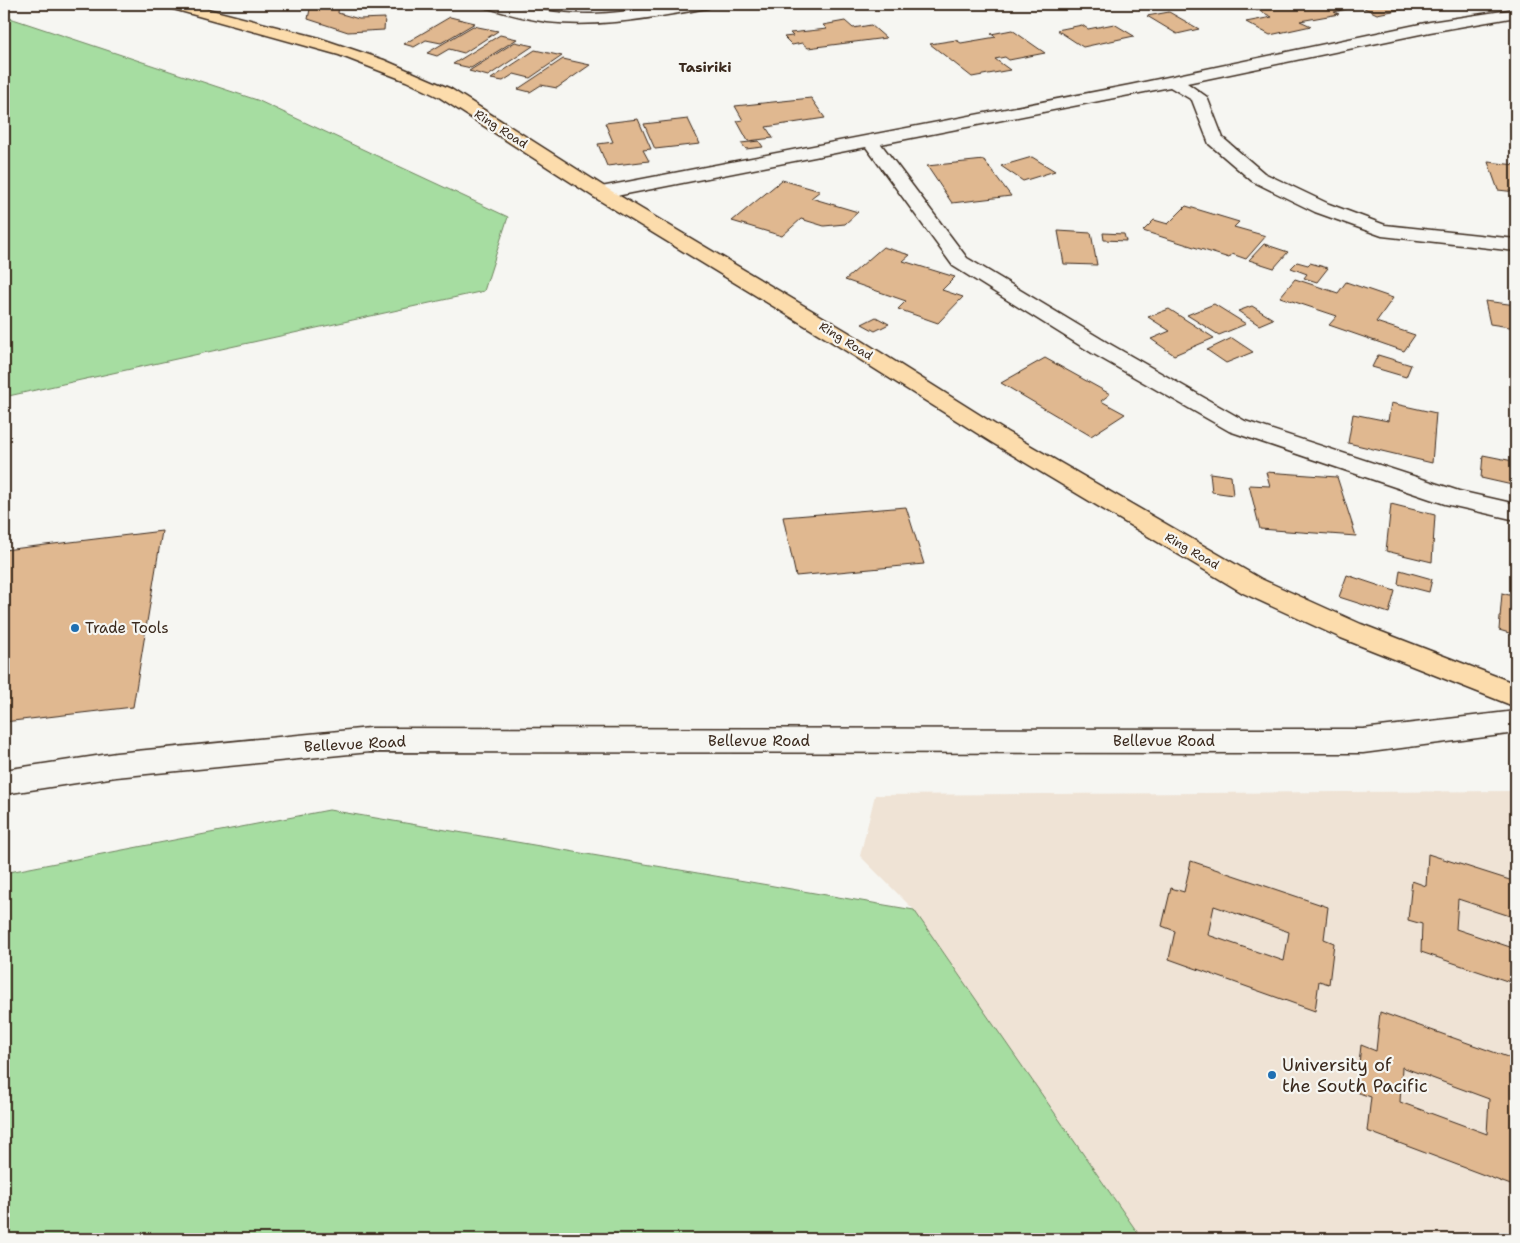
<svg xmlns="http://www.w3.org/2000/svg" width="1520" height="1243" font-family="'Shantell Sans',sans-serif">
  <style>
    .built { fill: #efe3d5 }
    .green { fill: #a6dda1; stroke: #708460 }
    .building { fill: #e0b890; stroke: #3b2a1e; fill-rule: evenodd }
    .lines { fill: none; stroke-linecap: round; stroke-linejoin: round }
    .minor-casing { stroke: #3b2a1e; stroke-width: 3 }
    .major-casing { stroke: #3b2a1e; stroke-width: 3 }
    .minor { fill: #f6f6f2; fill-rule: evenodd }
    .major { fill: #fcdcac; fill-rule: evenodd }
    .poi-dot { fill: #1f6fb2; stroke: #f6f6f2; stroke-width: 2 }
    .labels { text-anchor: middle; stroke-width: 4.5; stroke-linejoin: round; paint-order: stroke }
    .far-street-label { font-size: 12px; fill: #3b2a1e; stroke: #f6f6f2 }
    .far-neighbourhood-label { font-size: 14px; font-weight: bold; fill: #3b2a1e; stroke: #f6f6f2 }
    .poi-label { font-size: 15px; fill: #3b2a1e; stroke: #f6f6f2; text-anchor: start }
    .street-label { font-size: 15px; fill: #3b2a1e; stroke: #f6f6f2 }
    .near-poi-label { font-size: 18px; fill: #3b2a1e; stroke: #f6f6f2; text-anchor: start }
  </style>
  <rect width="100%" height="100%" fill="#f6f6f2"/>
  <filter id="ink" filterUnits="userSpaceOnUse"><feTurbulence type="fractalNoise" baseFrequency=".02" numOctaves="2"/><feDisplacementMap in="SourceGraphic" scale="10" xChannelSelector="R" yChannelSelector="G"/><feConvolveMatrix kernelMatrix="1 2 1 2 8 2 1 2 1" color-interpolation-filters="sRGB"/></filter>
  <g filter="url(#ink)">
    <!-- built -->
    <path class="built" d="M1516,791v448h-374l-228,-329 -54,-54 15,-61z"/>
    <!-- green -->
    <path class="green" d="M4,16l253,84 251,117 -24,74 -480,106z
      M329,810l585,100 228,329h-1138v-366z"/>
    <!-- building -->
    <path class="building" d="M311,4h28l-1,9 21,6 26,-1 -1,12 -36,2 -40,-13z
      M355,4h36l-20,8 -19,-7z
      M1246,4h90l11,5 -13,3 5,2 -39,7 11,5 -41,9 -24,-13 26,-5z
      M1392,4l11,5 -26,5 -19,-9z
      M1169,12l30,17 -22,5 -30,-18z
      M450,17l25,6 -34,20 -15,-3 -12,7 -10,-3z
      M845,21l8,7 18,-3 15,13 -78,10 -6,-5 -10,2 -8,-8 9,-1 -3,-3 37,-4 -4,-4z
      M1114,24l20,12 -51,11 -26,-17 25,-5 6,4z
      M473,26l25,5 -34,22 -15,-4 -12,7 -10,-3z
      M1012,30l33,23 -36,7 -4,-3 -10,2 15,11 -38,7 -42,-33 26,-4 5,3 35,-6 -5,-3z
      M500,35l17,4 -46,29 -18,-4z
      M515,42l18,4 -45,30 -19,-5z
      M535,50l27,6 -32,22 -16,-4 -11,7 -12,-2z
      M563,59l27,6 -33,23 -16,-3 -11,7 -12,-3z
      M811,98l14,20 -59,9 7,11 -25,3 -11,-20 6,-1 -8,-14z
      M638,119l13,30 -8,1 6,11 -42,5 -9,-22 15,-2 -8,-19z
      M688,119l12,25 -45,5 -11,-25z
      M759,141l4,6 -17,2 -5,-6z
      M1032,157l23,14 -32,10 -22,-15z
      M984,160l27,36 -59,7 -25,-37z
      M1488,162l28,3v27l-18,-2z
      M782,180l38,11 -9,7 47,14 -13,12 -21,2 -23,-7 -19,17 -50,-15z
      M1186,206l53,16 -5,5 32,9 -20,23 -14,-5 -3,4 -86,-27 11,-11 14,4z
      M1058,231l33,2 6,32 -33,-1z
      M1103,233l21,1 2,7 -22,-1z
      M1264,244l24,8 -14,16 -25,-8z
      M883,247l27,8 -7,6 52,16 -13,13 21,7 -25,26 -40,-14 8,-8 -61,-21z
      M1297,262l11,3 2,-2 18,5 -11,14 -13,-4 3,-4 -16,-6z
      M1295,279l43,14 8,-11 47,16 -17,24 39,13 -11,16 -75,-26 8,-9 -57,-19z
      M1485,301l31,4v23l-26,-4z
      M1214,304l32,20 -27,11 -32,-20z
      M1252,306l21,13 -14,6 -21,-14z
      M1169,309l45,29 -40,17 -23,-16 19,-8 -22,-14z
      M876,317l13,7 -14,7 -13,-7z
      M1232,338l21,14 -27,11 -19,-13z
      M1378,355l33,10 -5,12 -34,-10z
      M1045,358l65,36 -9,7 24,13 -34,22 -90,-53z
      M1391,403l45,10 -4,50 -84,-20 5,-29 35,7z
      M1483,455l30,6 -1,24 -31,-7z
      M1266,472l71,5 19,59 -96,-7 -11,-44 21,1z
      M1210,473l21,3 2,19 -21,-3z
      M1391,504l44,11 -3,47 -46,-11z
      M906,507l18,57 -128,12 -13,-59z
      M162,531l-29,176 -129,15v-172z
      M1400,570l32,9 -3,13 -31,-8z
      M1347,575l48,16 -6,22 -50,-16z
      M1502,593l14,4v38l-17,-5z
      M1428,854l88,28v36l-58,-19 -2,30 60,20v35l-95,-32 1,-28 -14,-4 4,-39 14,5z
      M1191,861l137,46 -4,32 10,4 -5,41 -10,-3 -4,30 -146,-52 6,-28 -13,-5 9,-38 13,4zM1214,906l75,26 -5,29 -76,-26z
      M1380,1012l136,48v127l-149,-56 4,-34 -15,-5 5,-47 15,6zM1402,1067l87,32 -2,35 -87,-32z"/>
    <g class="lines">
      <!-- minor casing -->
      <g class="minor-casing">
        <path id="minor" d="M482,4c37,0 71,11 111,10 41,-1 81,-13 122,-10l-7,4c-53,9 -107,20 -161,14 -22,-3 -42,-9 -63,-15z
          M1516,9v8l-86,15 -243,51 20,14 16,41 41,35 65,31 56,21 131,14v12l-134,-15 -67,-24 -63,-31 -43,-37 -17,-44 -22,-13 -289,57 86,114 141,85 137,78 214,70 57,13v16l-71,-16 -216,-73 -137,-78 -139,-87 -87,-119 -265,52 -7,-2 -2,-4 2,-4 7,-2 529,-102 300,-63z
          M1516,711v22l-153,20 -993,-1 -254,25 -112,17v-24l112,-17 254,-25 993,1z"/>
      </g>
      <!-- major casing -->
      <g class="major-casing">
        <path id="major" d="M164,4h24l128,33 68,23 67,29 157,100 240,143 159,100 254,147 100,45 155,60v23l-175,-69 -98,-45 -252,-151 -159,-100 -238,-145 -155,-100 -33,-16 -67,-26 -173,-48z"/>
      </g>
      <!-- minor -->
      <use href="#minor" class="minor"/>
      <!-- major -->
      <use href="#major" class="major"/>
    </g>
  </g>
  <!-- markers -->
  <g class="poi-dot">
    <circle cx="75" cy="628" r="5"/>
    <circle cx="1272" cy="1075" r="5"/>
  </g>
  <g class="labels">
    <!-- far-street labels -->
    <g class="far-street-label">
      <text transform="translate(501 129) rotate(33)" y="4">Ring Road</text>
      <text transform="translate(846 341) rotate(32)" y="4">Ring Road</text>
      <text transform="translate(1192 551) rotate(30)" y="4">Ring Road</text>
    </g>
    <!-- far-neighbourhood labels -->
    <g class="far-neighbourhood-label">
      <text x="705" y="72">Tasiriki</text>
    </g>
    <!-- poi labels -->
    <g class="poi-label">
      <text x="85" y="633">Trade Tools</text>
    </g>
    <!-- street labels -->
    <g class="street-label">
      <text x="759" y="746">Bellevue Road</text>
      <text x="1164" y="746">Bellevue Road</text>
      <text transform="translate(355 744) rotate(-3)" y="5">Bellevue Road</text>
    </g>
    <!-- near-poi labels -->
    <g class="near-poi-label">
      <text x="1282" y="1071">University of<tspan x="1282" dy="21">the South Pacific</tspan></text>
    </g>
  </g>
  <!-- margin -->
  <rect width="1520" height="1243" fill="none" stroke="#f6f6f2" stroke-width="20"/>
  <rect x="10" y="10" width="1500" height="1223" fill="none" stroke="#3b2a1e" stroke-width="2" filter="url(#ink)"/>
</svg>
